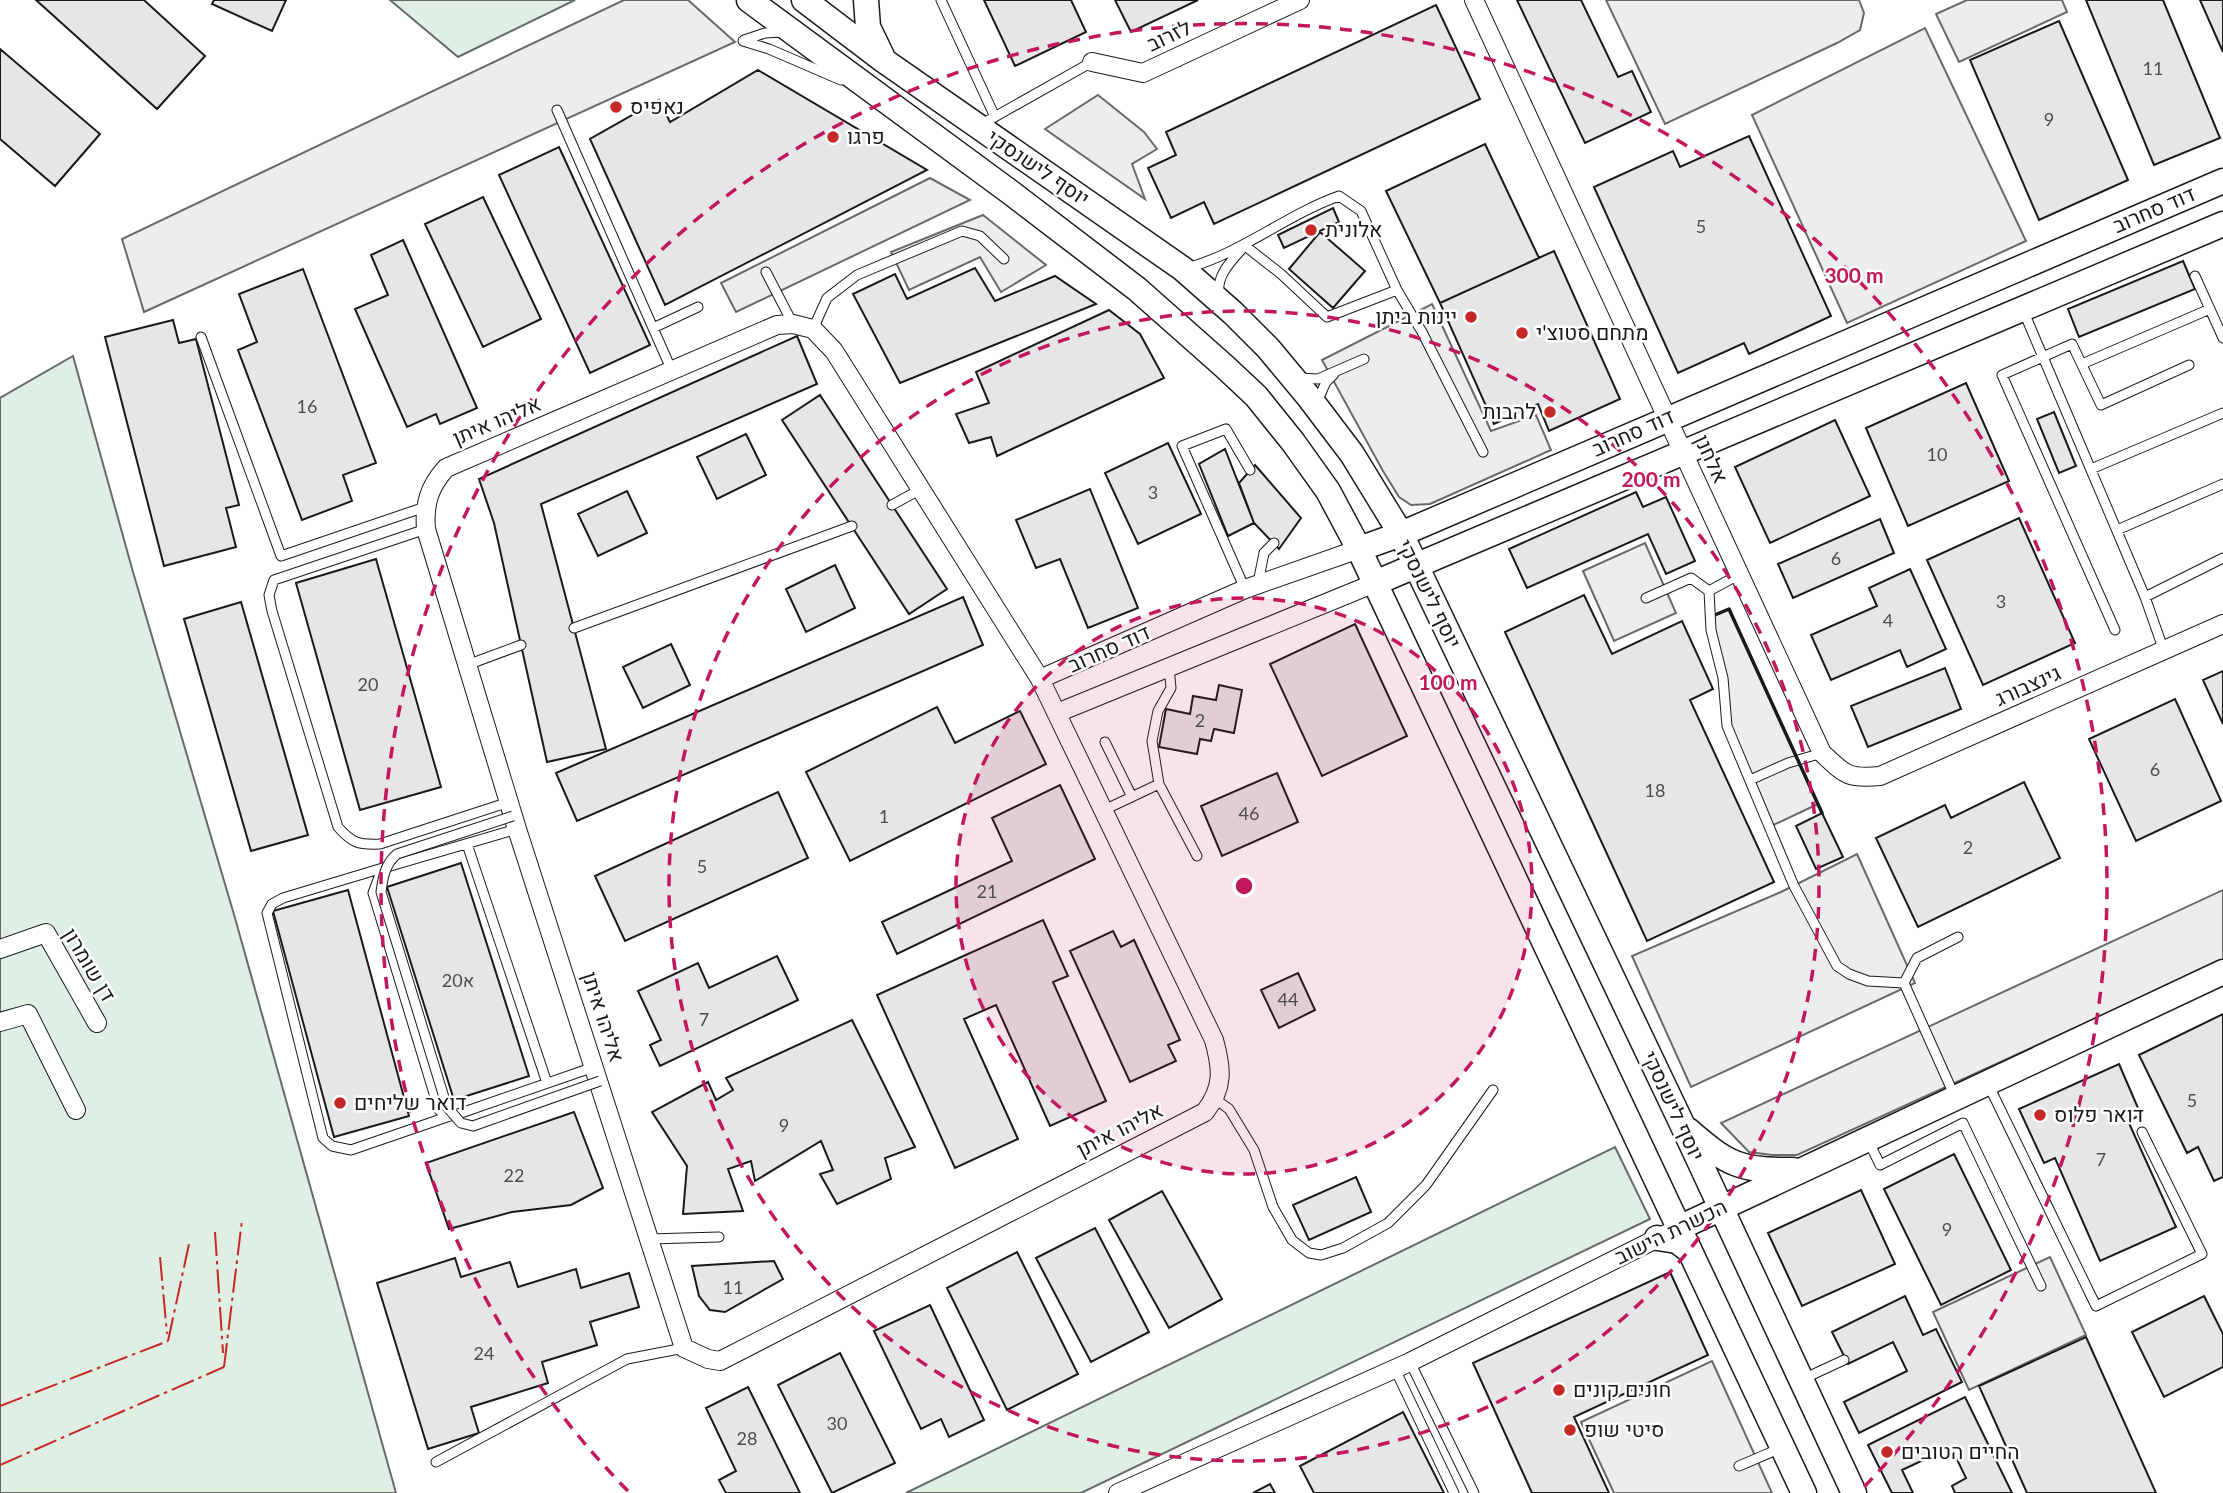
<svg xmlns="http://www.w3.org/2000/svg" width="2223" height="1493" font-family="Lato,Heebo,sans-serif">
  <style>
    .green { fill: #e0efe3; stroke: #6a6a6a; stroke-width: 2 }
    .parking { fill: #ededed; stroke: #6a6a6a; stroke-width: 2 }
    .building { fill: #e6e6e6; stroke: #1a1a1a; stroke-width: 2 }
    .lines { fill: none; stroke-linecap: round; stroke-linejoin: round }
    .lane-casing { stroke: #1a1a1a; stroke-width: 11 }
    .street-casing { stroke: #1a1a1a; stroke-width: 20 }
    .secondary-casing { stroke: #1a1a1a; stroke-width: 27 }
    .lane { stroke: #fff; stroke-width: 9 }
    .street { stroke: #fff; stroke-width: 18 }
    .secondary { stroke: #fff; stroke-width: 24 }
    .lane-bridge-casing { stroke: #1a1a1a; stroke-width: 11; stroke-linecap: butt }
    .lane-bridge { stroke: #fff; stroke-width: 9 }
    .wall { stroke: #1a1a1a; stroke-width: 3.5 }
    .power { stroke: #c62828; stroke-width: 2; stroke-dasharray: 24 5 3.5 5; stroke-linecap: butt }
    .ring { fill: none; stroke: #c2185b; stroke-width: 3.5; stroke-dasharray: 12 9 }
    .poi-dot { fill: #c62828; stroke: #fff; stroke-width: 2.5 }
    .labels { text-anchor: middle; stroke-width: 5; stroke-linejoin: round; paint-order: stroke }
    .number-label { font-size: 18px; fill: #4d4d4d }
    .street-label { font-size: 21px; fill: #1a1a1a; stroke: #fff }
    .poi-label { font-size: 21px; fill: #1a1a1a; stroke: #fff; text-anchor: start }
    .centre { fill: #c2185b; stroke: #fff; stroke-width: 3.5 }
    .ring-label { font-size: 21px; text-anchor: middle; font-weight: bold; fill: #c2185b; stroke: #fff; stroke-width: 5; stroke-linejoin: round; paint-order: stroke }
  </style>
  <rect width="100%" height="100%" fill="#fff"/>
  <!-- green -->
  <path class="green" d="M390,0h185l-117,57z
    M73,356l60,216 102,346 161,575h-396v-1095z
    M1615,1147l35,72 -569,274h-175z"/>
  <!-- parking -->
  <path class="parking" d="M624,0h64l47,42 -591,270 -22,-73z
    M1606,0h253l5,13 -4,17 -23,13 -172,81z
    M1967,0h95l5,12 -108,50 -23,-48z
    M1925,28l101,213 -179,82 -95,-208z
    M1098,95l46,37 13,17 -25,15 13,35 -100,-70z
    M930,178l40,22 -234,112 -15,-29z
    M983,215l63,50 -45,27 -21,-35 -71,33 -18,-38z
    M1432,304l59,127 45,-16 15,35 -121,54 -19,1 -12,-8 -16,-26 -61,-111z
    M1645,543l31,70 -62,28 -31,-70z
    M1729,609l89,195 -49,23 -42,-101 -17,-108z
    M1857,854l58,129 -224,104 -59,-131 149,-64z
    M2223,890v70l-426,195h-25l-23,-3 -28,-29z
    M2050,1257l36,78 -117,55 -36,-78z
    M1712,1361l60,132h-158l-33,-71z"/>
  <!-- building -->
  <path class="building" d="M36,0h108l61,56 -48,53z
    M214,0h72l-14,31 -60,-27z
    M984,0h87l15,32 -71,34z
    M1115,0h83l-67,32z
    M1517,0h64l37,77 14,-6 19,41 -66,31z
    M2086,0h77l57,138 -66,27z
    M2200,0h23v52z
    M1436,5l44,94 -266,125 -10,-22 -33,16 -23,-50 28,-13 -10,-23z
    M2059,21l69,159 -89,40 -69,-160z
    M0,49l100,85 -45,52 -55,-47z
    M758,70l169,100 -262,135 -75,-166 69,-39 11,22z
    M1749,136l82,180 -82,38 -5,-11 -66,30 -84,-186 79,-36 7,16z
    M1485,144l54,114 -99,45 -54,-112z
    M559,147l91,198 -60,28 -91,-198z
    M483,197l58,122 -58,28 -58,-123z
    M1333,208l6,14 -55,26 -6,-13z
    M1320,232l45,39 -32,37 -44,-39z
    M403,240l74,168 -37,16 -4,-10 -29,13 -52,-118 33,-14 -17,-40z
    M1554,251l66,148 -71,32 -11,-27 -44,20 -54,-121z
    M2183,261l12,28 -116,48 -11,-28z
    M975,268l20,33 60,-25 41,28 -196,79 -47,-89 42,-20 12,25z
    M303,269l73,194 -33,12 9,26 -50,19 -64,-170 19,-8 -18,-48z
    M1109,310l31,24 24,44 -167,78 -6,-19 -22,6 -13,-29 33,-11 -13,-31z
    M173,320l6,23 17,-4 43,166 -13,3 10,39 -72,19 -59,-229z
    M797,336l20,48 -276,120 65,245 -59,13 -53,-239 -15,-44z
    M1966,383l43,98 -101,45 -42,-98z
    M820,395l127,194 -38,25 -127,-194z
    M2054,412l22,54 -17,7 -22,-54z
    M1835,420l35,76 -100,47 -35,-76z
    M746,434l20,41 -49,24 -20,-42z
    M1168,443l33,71 -63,30 -33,-71z
    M1225,449l29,74 -26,13 -29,-72z
    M1255,465l46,53 -22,31 -25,-26 -15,-40z
    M1090,489l48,119 -50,20 -28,-69 -24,9 -20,-48z
    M627,491l20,42 -49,23 -20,-42z
    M1636,492l7,15 23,-10 29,64 -29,13 -18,-40 -121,54 -18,-39z
    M2019,518l56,125 -92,42 -56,-125z
    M1880,519l14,34 -101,45 -15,-34z
    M376,559l65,228 -81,23 -64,-227z
    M835,565l20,43 -49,24 -20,-43z
    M1910,569l36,80 -39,18 -7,-17 -69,30 -20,-45 66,-29 -8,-18z
    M1584,595l28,59 70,-33 31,68 -23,11 84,182 -127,59 -142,-309z
    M963,597l20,48 -406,176 -21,-48z
    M241,602l67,233 -57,16 -67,-232z
    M1355,624l52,112 -85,40 -52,-112z
    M671,644l19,41 -47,23 -20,-41z
    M1945,668l16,41 -93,38 -17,-41z
    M2223,671v53l-20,-44z
    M1219,685l23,5 -8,43 -20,-4 -3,12 -11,-2 -3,15 -38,-7 7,-38 24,5 3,-18 23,4z
    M2175,699l46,102 -85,40 -47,-102z
    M937,707l18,36 65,-32 26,53 -196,97 -44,-89z
    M1277,773l21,49 -76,34 -21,-50z
    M2024,782l36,76 -142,69 -42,-89 69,-33 6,13z
    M1060,785l35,74 -198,95 -15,-32 130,-61 -20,-43z
    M778,792l30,66 -183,83 -30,-65z
    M1822,813l21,44 -27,12 -20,-43z
    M461,863l68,213 -75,24 -67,-213z
    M348,890l61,226 -75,21 -61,-226z
    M1043,920l25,56 -15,6 53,119 -56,25 -54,-121 -32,14 54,120 -63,29 -78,-173z
    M1113,931l8,16 13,-7 46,100 -12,5 8,16 -46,21 -60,-131z
    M777,956l21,44 -138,66 -10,-21 11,-5 -23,-49 60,-28 11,25z
    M1298,973l17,37 -36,18 -18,-38z
    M2223,1014v163l-9,4 -16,-34 -11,6 -48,-98z
    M852,1020l63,127 -30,11 6,21 -54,25 -17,-30 13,-4 -12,-29 -66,40 -4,-20 -23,8 15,42 -60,3 4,-48 -35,-54 56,-30 8,18 17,-10 -7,-12z
    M2119,1064l22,51 -13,6 48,106 -76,34 -45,-103 -11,5 -25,-54z
    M574,1112l29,76 -32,17 -59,7 -63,17 -23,-66z
    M1954,1154l57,116 -70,35 -57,-116z
    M1356,1177l15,35 -62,28 -16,-35z
    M1861,1190l34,74 -93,42 -34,-73z
    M1162,1191l60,108 -53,29 -60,-108z
    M1095,1228l54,104 -58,30 -55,-104z
    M1017,1252l61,122 -71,36 -60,-122z
    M455,1258l6,19 49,-15 8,25 58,-18 5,19 48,-15 10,34 -49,15 7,23 -55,17 6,21 -77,24 8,26 -51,16 -51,-166z
    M774,1261l9,18 -58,33 -15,-2 -11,-14 -7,-30z
    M1670,1272l38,83 -134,62 35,76h-77l-59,-130z
    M1905,1296l18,39 13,-6 26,53 -103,51 -15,-31 63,-31 -14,-29 -45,22 -16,-32z
    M2204,1296l19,38v33l-59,30 -32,-65z
    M930,1305l54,115 -35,17 -8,-18 -20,10 -47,-98z
    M2086,1337l70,156h-129l-48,-107z
    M840,1353l55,110 -63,30 -54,-108z
    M748,1387l52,106h-74l-7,-13 17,-9 -30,-63z
    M1965,1397l47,96h-57l-3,-7 14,-8 -15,-31 -49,23 11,23h-21l-24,-48z
    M1403,1412l41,81h-130l-14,-27z
    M1270,1484l5,9h-22z"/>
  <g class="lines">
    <!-- lane casing -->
    <g class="lane-casing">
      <path id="lane" d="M941,0l54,117
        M744,40l21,-7 17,-1
        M743,41l26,8 72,31
        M557,110l96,218
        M982,124l110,-62
        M1187,268c55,-15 99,-53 152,-72l22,15 36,79 -70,27 -46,-43 -37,-29
        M766,272l27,52
        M2195,276l28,62
        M1397,290l25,42 61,120
        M1219,295c-3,-18 11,-33 22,-45
        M2023,310l122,287 19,54
        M813,329l14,-31 30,-23 105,-44 18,5 24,23
        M201,337l80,219 144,-49
        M2082,364l128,-55
        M672,371l-19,-43 45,-21
        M1300,378l18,1 46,-20
        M1316,404l10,-22 8,-8
        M2091,469l132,-56
        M892,505l29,-16
        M426,529l-152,51 -5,15 3,16 66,216c14,16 20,18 42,17l129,-42
        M2117,530l106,-46
        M1258,583l6,-30 10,-10
        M1245,589l-63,-143 44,-17 24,41
        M1709,591l2,39 12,48 4,48 67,160 43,80 12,8 19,7 36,2 51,114
        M1709,591l31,-17
        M2145,597l78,-39
        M1646,598l45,-20 18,13
        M574,628l278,-102
        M2115,630l-113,-255 70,-31 29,61 88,-40
        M467,665l54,-20
        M1169,667l2,21 -13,23 -6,30 7,43 38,72
        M1105,742l27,55
        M1750,780l38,-17 34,-10
        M1104,810l55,-26
        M517,829l-130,38 -8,10 -6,16 66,217 8,7 14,-4 133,-46
        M467,844l80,239
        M386,867l-103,31 -11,6 -5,9 56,225 9,8 19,4 96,-33
        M1904,983l13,-25 41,-21
        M1988,1084l108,222 106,-52 -60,-122
        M1215,1099l14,10 25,41 19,57 19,33 17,13 12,2 22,-7 45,-25 38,-38 67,-95
        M1869,1142l11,23 83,-42 78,163
        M649,1239l70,-2
        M1410,1362l64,131
        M1395,1369l59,124
        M1803,1379l41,-19
        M436,1462l191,-103 57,-11
        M1739,1466l42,-18"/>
    </g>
    <!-- street casing -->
    <g class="street-casing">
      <path id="street" d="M1474,0l348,753c23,22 26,26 58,23l343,-152
        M1092,62l51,11 157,-73
        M793,324l20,5 21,22 206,328 174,361c8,29 10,47 -9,72l-485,249 -12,-2 -24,-11 -167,-519 -91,-300c-2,-25 3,-42 20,-61l331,-143z
        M1040,679l205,-90 114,-40
        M1057,713l318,-130
        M0,949l46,-16 51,90
        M0,1022l28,-8 48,96
        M1118,1493l292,-131 256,-128"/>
    </g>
    <!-- secondary casing -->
    <g class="secondary-casing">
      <path id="secondary" d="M749,0l261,192 127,97 87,77 32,30 37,46 35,49 31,58 445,944
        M804,0l79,60 300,209 50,44 35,35 40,48 44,58 49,80 281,590 172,369
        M866,0l2,27 14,29
        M1359,549l42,-15 822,-353
        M1375,583l848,-359
        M1688,1130c40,35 53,41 105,40
        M1679,1228l544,-256
        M1657,1238l20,3 13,10"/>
    </g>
    <!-- lane -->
    <use href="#lane" class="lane"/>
    <!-- street -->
    <use href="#street" class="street"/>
    <!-- secondary -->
    <use href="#secondary" class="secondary"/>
    <!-- lane-bridge casing -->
    <g class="lane-bridge-casing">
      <path id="lane-bridge" d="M513,816l-116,38c-12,10 -14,23 -16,38l66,215 14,16 12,3 127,-45"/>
    </g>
    <!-- lane-bridge -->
    <use href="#lane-bridge" class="lane-bridge"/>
    <!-- wall -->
    <path class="wall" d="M1717,614l12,-5 93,204"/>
    <!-- power -->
    <path class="power" d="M215,1232l8,121
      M160,1257l7,77
      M168,1341l21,-97
      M224,1367l18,-147
      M0,1406l168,-65
      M0,1465l224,-98"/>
  </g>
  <!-- distance rings -->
  <circle cx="1244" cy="886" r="288" fill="#c2185b" fill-opacity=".12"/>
  <g class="ring">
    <circle cx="1244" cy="886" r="288"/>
    <circle cx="1244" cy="886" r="575"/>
    <path d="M628 1491A863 863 0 1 1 1860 1491"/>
  </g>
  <!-- markers -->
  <g class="poi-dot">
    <circle cx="616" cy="107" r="7"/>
    <circle cx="833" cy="137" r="7"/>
    <circle cx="1311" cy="230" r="7"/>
    <circle cx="1471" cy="317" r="7"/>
    <circle cx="1522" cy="333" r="7"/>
    <circle cx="1550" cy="412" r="7"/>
    <circle cx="340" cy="1103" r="7"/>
    <circle cx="2040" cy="1115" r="7"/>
    <circle cx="1559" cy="1390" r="7"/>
    <circle cx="1570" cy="1430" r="7"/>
    <circle cx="1887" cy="1452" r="7"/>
  </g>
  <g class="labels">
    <!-- number labels -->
    <g class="number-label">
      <text x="2153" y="75">11</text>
      <text x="2049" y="126">9</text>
      <text x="1701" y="233">5</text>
      <text x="307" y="413">16</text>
      <text x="1937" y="461">10</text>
      <text x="1153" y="499">3</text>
      <text x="1836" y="565">6</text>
      <text x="2001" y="608">3</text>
      <text x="1888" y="627">4</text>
      <text x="368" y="691">20</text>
      <text x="1200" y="727">2</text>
      <text x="2155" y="776">6</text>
      <text x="1655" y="797">18</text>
      <text x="1249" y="820">46</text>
      <text x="884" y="823">1</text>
      <text x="1968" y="854">2</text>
      <text x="702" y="873">5</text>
      <text x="987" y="898">21</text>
      <text x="458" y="987">20א</text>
      <text x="1288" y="1006">44</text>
      <text x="704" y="1026">7</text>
      <text x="2192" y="1107">5</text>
      <text x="784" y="1132">9</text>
      <text x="2101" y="1166">7</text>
      <text x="514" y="1182">22</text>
      <text x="1947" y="1236">9</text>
      <text x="733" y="1294">11</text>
      <text x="484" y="1360">24</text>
      <text x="837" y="1430">30</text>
      <text x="747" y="1445">28</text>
    </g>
    <!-- street labels -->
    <g class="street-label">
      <text transform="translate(1169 36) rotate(-25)" y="7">לזרוב</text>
      <text transform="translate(1038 168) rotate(34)" y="7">יוסף לישנסקי</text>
      <text transform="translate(2154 210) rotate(-23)" y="7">דוד סחרוב</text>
      <text transform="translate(497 421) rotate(-23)" y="7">אליהו איתן</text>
      <text transform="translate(1633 433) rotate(-24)" y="7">דוד סחרוב</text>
      <text transform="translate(1711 459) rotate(65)" y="7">אלחנן</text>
      <text transform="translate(1429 594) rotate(64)" y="7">יוסף לישנסקי</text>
      <text transform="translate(1109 649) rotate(-24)" y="7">דוד סחרוב</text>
      <text transform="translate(2028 686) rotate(-24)" y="7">גינצבורג</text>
      <text transform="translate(89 965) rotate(59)" y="7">דן שומרון</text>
      <text transform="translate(603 1017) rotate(72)" y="7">אליהו איתן</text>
      <text transform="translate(1673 1106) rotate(65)" y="7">יוסף לישנסקי</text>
      <text transform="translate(1120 1130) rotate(-27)" y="7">אליהו איתן</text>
      <text transform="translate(1671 1232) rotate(-26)" y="7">הכשרת הישוב</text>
    </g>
    <!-- poi labels -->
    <g class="poi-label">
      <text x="630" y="114">נאפיס</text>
      <text x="847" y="144">פרגו</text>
      <text x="1325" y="237">אלונית</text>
      <text x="1457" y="324" text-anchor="end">יינות ביתן</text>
      <text x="1536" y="340">מתחם סטוצ'י</text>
      <text x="1536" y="419" text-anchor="end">להבות</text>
      <text x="354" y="1110">דואר שליחים</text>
      <text x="2054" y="1122">דואר פלוס</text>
      <text x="1573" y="1397">חונים קונים</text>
      <text x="1584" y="1437">סיטי שופ</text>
      <text x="1901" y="1459">החיים הטובים</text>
    </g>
  </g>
  <circle cx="1244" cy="886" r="10" class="centre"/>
  <g class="ring-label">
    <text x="1854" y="283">300 m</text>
    <text x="1651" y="487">200 m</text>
    <text x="1448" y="690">100 m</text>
  </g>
</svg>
